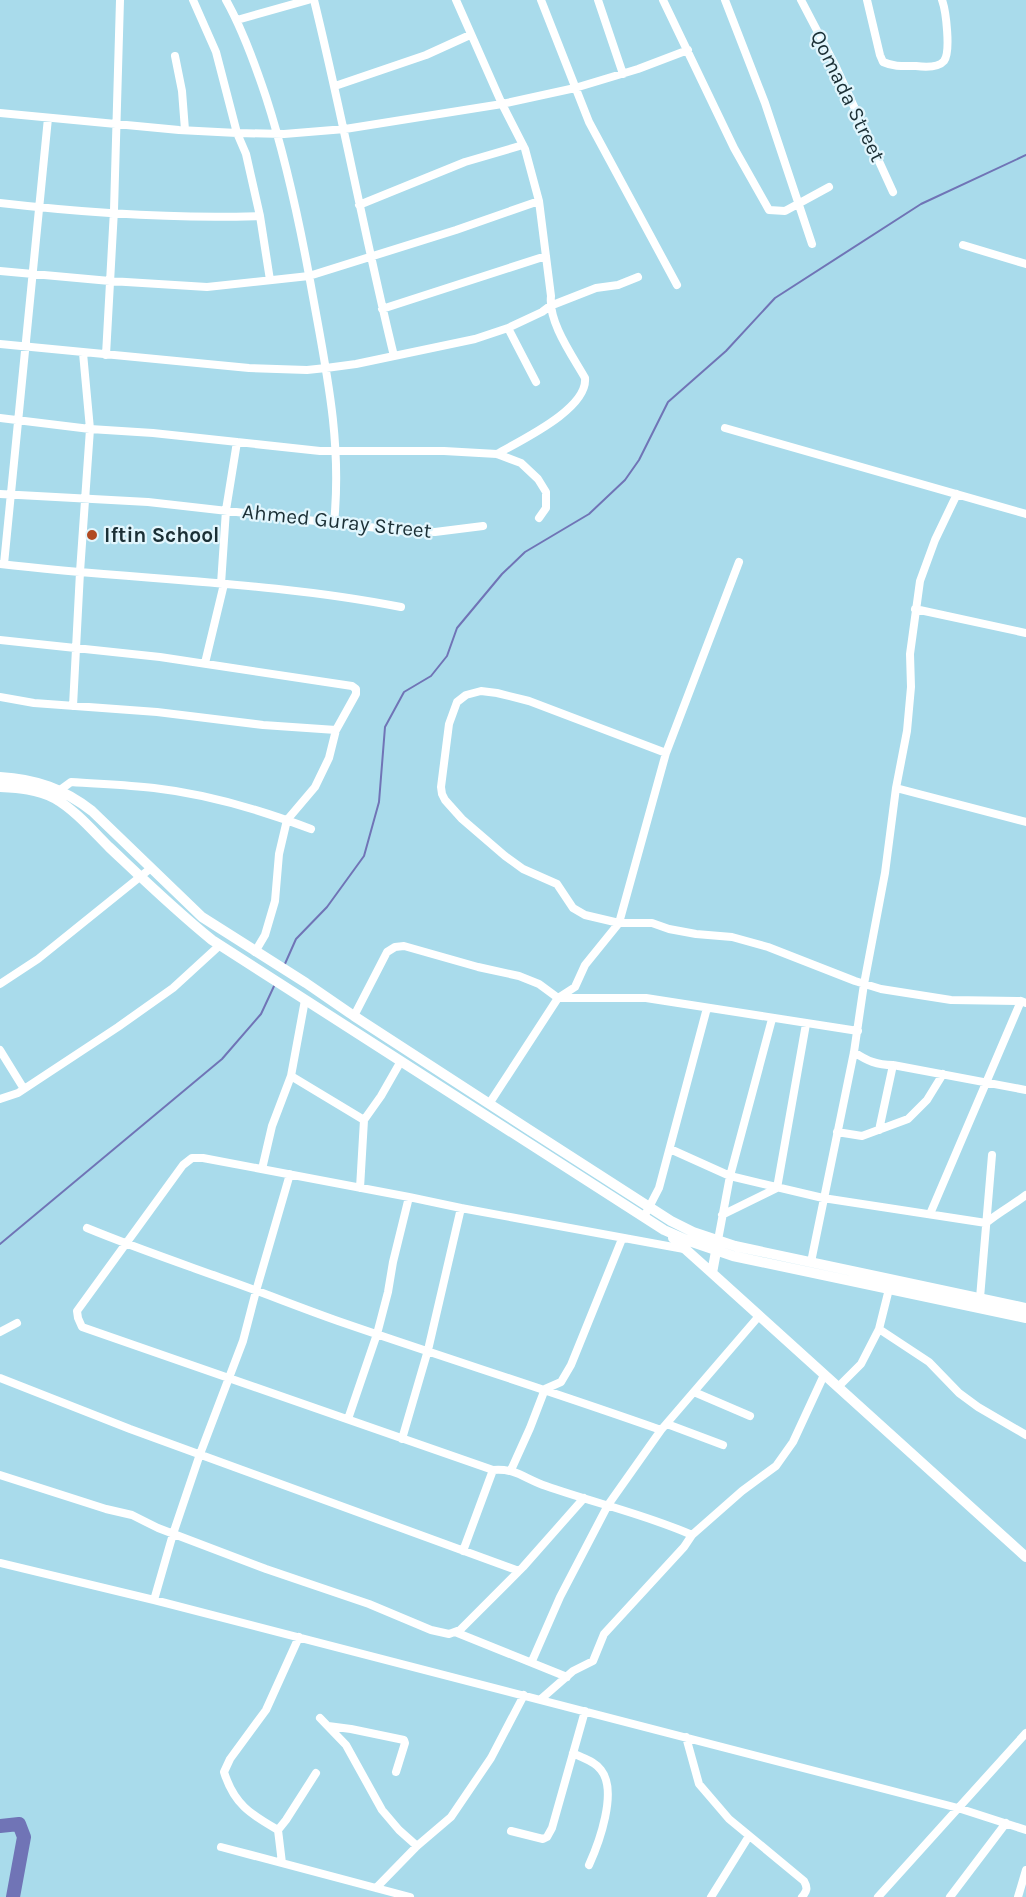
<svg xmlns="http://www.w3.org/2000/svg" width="1026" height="1897" font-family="Karla,sans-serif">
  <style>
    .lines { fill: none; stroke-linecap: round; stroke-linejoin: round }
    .stream { stroke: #7074b6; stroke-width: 2 }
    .river { stroke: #7074b6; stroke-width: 14 }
    .street { stroke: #fff; stroke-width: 8 }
    .secondary { stroke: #fff; stroke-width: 10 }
    .poi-dot { fill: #b14a22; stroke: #e2f6fd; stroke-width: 2 }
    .labels { text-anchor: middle; stroke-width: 4.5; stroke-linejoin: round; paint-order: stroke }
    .street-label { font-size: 21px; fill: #1b2f35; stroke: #e2f6fd }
    .poi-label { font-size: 21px; font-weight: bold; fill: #1b2f35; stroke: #e2f6fd; text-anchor: start }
  </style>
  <rect width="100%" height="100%" fill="#a9dbeb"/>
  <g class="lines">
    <!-- stream -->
    <path class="stream" d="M284,966l12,-27 31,-32 37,-51 15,-54 6,-75 19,-35 27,-16 16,-20 10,-28 45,-54 23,-22 64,-38 36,-34 14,-20 29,-58 58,-51 49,-53 146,-94 105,-49
      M0,1244l222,-185 39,-45 14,-30"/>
    <!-- river -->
    <path class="river" d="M0,1826l19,-2 5,13 -11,60"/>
    <!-- street -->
    <path class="street" d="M193,0l23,52 21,81 9,21 14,62 10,64
      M226,0c17,30 29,64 40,97 21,65 35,132 47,200 14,77 29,147 21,226
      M314,0c29,118 51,238 80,356
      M456,0l46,104 23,45 14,52 12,95c-3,26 21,59 34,82 3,31 -64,62 -88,76
      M541,0l48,122 88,163
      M598,0l25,74
      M663,0l71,148 35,62 16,1 44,-24
      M725,0l40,103 47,141
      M801,0l34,65 58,127
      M867,0l13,55 3,7c11,5 21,4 33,4 8,1 22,2 28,-5 7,-9 2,-50 -2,-61
      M237,20l71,-20
      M175,56l7,35 3,39
      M335,86l91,-31 44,-20
      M0,113l179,17 58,3 47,1 61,-5 157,-25 73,-16 63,-19 50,-19
      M0,203c86,10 174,16 260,13
      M359,205l106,-43 58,-17
      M963,245l63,19
      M0,271l110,10 97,6 102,-11 147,-46 83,-29
      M382,309l164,-53
      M508,328l28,54
      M0,344l249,24 58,2 19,-2 30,-4 119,-25 33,-11 34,-16 8,-6 46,-18 22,-3 20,-8
      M106,355l8,-145 6,-210
      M0,418l90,11 63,4 167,18h124l53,3 24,9 17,16 8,13v16l-7,10
      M725,428l301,86
      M0,494l148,8 256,29 31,1 48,-6
      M0,564c134,16 269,17 401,43
      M4,564l44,-446
      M221,584l5,-74 11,-68
      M915,609l111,24
      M0,640l160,17 192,29 4,3v5l-20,36 -7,28 -14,29 -28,33 -8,34 -4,47 -10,34 -10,17
      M205,663l19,-79
      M0,697l34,6 123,9 106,13 73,5
      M73,706l7,-134 10,-143 -7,-76
      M666,753l-137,-52 -32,-8 -16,-2 -15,4 -9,7 -8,22 -8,63 1,7 3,6 17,19 43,37 18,13 34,15 16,24 12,7 34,8h33l17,6 27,5 36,3 36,10 87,34 26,8 70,11 70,1 5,2
      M896,788l130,34
      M60,790l11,-8c27,2 55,3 83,6 53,6 107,22 157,41
      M0,984l38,-25 113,-91
      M354,1016l33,-64 8,-5 9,-1 74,21 41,9 20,8 19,14h88l212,33
      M0,1050l24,39
      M854,1052c13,9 23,13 39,13l133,25
      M291,1076l73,44 -4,68
      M0,1099l18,-6 100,-66 55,-39 47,-43
      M489,1104l69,-106 17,-11 10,-22 34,-42 47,-170 73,-191
      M364,1120l17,-24 20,-35
      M879,1130l14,-65
      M837,1132l25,4 46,-17 19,-19 16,-26
      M670,1149l60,27 93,22 163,25c13,-11 27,-18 40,-28
      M262,1169l10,-43 19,-50 14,-76
      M930,1214l91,-213
      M722,1215l55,-27 29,-164
      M644,1217l15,-29 48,-180
      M87,1228c46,19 93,35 140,52 37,13 74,28 111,41 107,37 216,71 323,109
      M718,1240l12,-64 42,-157
      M811,1262l43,-210 10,-68 21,-111 11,-85 11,-57 4,-44 -1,-33 10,-73 15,-41 22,-46
      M980,1298l12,-143
      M879,1329l50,33 30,31 19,14 48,28
      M0,1332l17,-9
      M0,1378l130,51 389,142
      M838,1387l23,-23 18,-35 10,-40
      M694,1392l56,24
      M348,1419l29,-85 11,-42 5,-30 16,-65
      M667,1424l56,21
      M402,1439l26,-89 33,-142
      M511,1470l19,-42 15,-39 16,-7 10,-17 51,-126
      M0,1475l106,34 26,6 26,13 108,41 103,35 62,26 18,4 11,-4 63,-63 61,-69
      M692,1535l50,-44 34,-25 17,-24 31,-67
      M463,1551l30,-81
      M0,1563l154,37 804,208 68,22
      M154,1600l19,-66 27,-80 43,-113 13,-50 34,-117
      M455,1632l112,45
      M532,1661l28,-64 48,-92 53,-75 98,-114
      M541,1699l32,-28 20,-10 11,-27 80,-87 8,-12c-47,-21 -98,-32 -146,-49 -21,-7 -30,-18 -53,-16l-411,-143 -4,-9 -1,-7 106,-146 9,-7h11l206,39 52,11 223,41
      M320,1718l26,27 36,65 17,20 18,16
      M328,1726l23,3 53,11 1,3 -9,29
      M686,1737l13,47 30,35 75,62c4,7 3,10 -2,16
      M573,1753c9,5 22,8 28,17 17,21 -2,73 -12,95
      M278,1830l8,-10 30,-47
      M511,1831l32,8 4,-2 5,-9 33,-117
      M221,1847l189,50
      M282,1863l-4,-33c-28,-16 -44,-26 -54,-58l6,-13 36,-49 33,-73
      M376,1888l41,-42 34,-29 40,-59 33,-63
      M711,1897l38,-61
      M878,1897l148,-164
      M950,1897l56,-74
      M1018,1897l8,-27"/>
    <!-- secondary -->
    <path class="secondary" d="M0,777c36,2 64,12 92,34l110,106 104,66 48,33 174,113 143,92 22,11 42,14 291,62
      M0,787c18,1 37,2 54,11 21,12 38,32 55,49 34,32 67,64 103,93l452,290 25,11 44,15 293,62
      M673,1238l39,35
      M717,1246l-5,27 314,284"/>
  </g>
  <!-- markers -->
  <circle class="poi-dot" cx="92" cy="535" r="6"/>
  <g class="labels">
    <!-- street labels -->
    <g class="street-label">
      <text transform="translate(848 96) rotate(64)" y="7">Qomada Street</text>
      <text transform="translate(337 521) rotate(6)" y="7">Ahmed Guray Street</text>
    </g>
    <!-- poi labels -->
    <g class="poi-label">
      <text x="104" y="542">Iftin School</text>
    </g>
  </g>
</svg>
